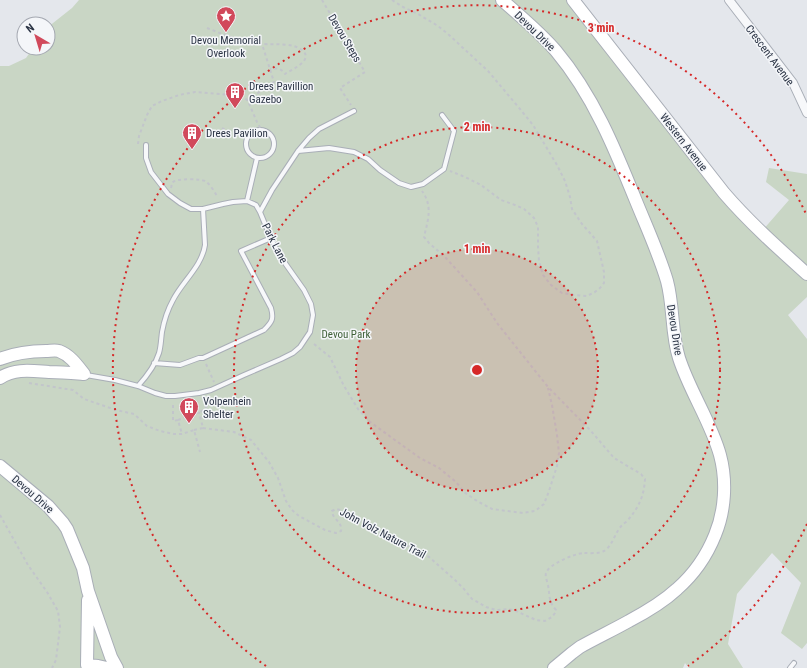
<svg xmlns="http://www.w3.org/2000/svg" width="807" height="668" font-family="'Roboto Condensed',sans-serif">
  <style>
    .green { fill: #c9d6c5 }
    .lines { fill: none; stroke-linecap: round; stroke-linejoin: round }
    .lane-casing { stroke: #a9aeb7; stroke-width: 6 }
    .street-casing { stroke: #a9aeb7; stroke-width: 10 }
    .secondary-casing { stroke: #a9aeb7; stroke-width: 14 }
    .path { stroke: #c2c5cb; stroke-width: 2; stroke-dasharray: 3 3; stroke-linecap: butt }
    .lane { stroke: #f7f8fa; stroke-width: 4 }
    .street { stroke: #f7f8fa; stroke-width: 8 }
    .secondary { stroke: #fff; stroke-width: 12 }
    .ring { fill: none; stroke: #d62828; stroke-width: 2; stroke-dasharray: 2 4 }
    .labels { text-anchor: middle; stroke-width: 3; stroke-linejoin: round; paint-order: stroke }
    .street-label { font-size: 11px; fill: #2b3445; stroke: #f4f6f9 }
    .poi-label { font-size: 11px; fill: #2b3445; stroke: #f4f6f9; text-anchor: start }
    .park-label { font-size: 11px; fill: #3f6138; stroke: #f4f6f9 }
    .centre { fill: #d62828; stroke: #f4f6f9; stroke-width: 2 }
    .ring-label { font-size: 12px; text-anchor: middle; font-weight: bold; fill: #d62828; stroke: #f4f6f9; stroke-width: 3; stroke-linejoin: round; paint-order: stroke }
  </style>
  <rect width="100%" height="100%" fill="#e4e7ec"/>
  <!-- green -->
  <path class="green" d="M79,0h498l185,231 27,-31 -23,-18 3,-14 38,6v123l-19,18 19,24v304l-5,6 -21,-16 20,-50 -29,-30 -35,41 -9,50 15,24h-54l-4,-5 -2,5h-683v-602h9l17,-8 7,-10h15v-21l24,-19z"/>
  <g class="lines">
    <!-- lane casing -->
    <g class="lane-casing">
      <path id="lane" d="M246 144a14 14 0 1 1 28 0a14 14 0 1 1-28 0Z
        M298,151l31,-3 25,4 14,7 12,11 19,13 12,4 12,-3 21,-15 10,-38 -12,-16
        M247,201l10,-43
        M260,212l12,-22 26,-39 11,-13 10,-9 35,-18
        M154,363l26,2 19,-7h4l61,-28c8,-8 10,-11 7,-22l-30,-57 30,-13
        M86,375l29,5 23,6 17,7 11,3h9l24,-3 12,-3 33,-15 37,-16 12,-6 7,-6 10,-15 3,-17 -2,-11 -7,-14 -24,-34 -8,-15 -12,-29 -4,-7 -9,-4 -14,1 -10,2 -20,5h-12l-11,-6 -12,-9 -17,-22 -5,-14v-13
        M138,386c9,-10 17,-20 21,-33 2,-7 2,-14 3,-21 2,-11 6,-23 11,-32 9,-18 29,-34 32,-55l-2,-36
        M790,668l4,-5"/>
    </g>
    <!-- street casing -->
    <g class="street-casing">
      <path id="street" d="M729,0l64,83 14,30"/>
    </g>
    <!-- secondary casing -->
    <g class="secondary-casing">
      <path id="secondary" d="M502,0c18,16 38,32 54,51 37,44 59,98 80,150 11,27 23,53 31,80 7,26 4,52 12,77 11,34 32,64 41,97 7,26 5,56 -5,80 -8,20 -22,40 -38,54 -14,13 -31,23 -48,32 -16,9 -33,17 -49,26l-8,6 -18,15
        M573,0l151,193c25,29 54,55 83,81
        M0,359c15,-6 30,-8 46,-8 4,0 9,-1 13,0 11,4 18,14 25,23
        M0,378c15,-10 32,-7 49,-6 12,0 23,1 35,2
        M0,466l48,40 15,17 4,6 16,39 5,23 23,66 6,11
        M88,600l-1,65 11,1 9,2"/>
    </g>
    <!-- path -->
    <path class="path" d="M322,0l43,72 -25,16 11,17
      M392,0l11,7 15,7 20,12 10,8 40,37 32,38 13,16 24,40 8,16 5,16 2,12 10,15 15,17 7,31v11l-4,5 -5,4 -8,4 -13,-1 -12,-2 -11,-8 -8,-10 -4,-14 -1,-15v-19l-4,-9 -10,-9 -9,-4 -14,-5 -20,-15 -16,-8 -15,-6
      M207,28c18,7 36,15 56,16 11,1 33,-2 41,8 8,9 -13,18 -19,22 -4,-6 -8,-6 -15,-5
      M248,101l15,-12 11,-7 -12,-38
      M222,128l7,4 11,4
      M138,144l1,-8 8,-21 5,-9 10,-5 17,-6 16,-3 48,4 5,5 9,21 4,7
      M171,188c1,-3 0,-4 2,-6 5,-4 27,-3 32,-1 5,3 9,10 12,15
      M314,344l16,13 14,29 14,23 12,13 50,36 19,10 17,14 8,10 13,9 15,8 31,4 12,-2 9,-7 5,-13 8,-25 2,-13 -2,-18 -5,-30 -4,-17
      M206,364l8,18
      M29,383l44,7 11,9 32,11 18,4 13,12 13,5 14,3h8l12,-4 6,22
      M173,405v16l5,-1 4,14
      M178,420l24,-9 15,-15
      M203,428l31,4 17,8 18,22 9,16 8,23 6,9 7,6 26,14 11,3 5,-2c2,-9 -9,-12 -9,-20l4,-2 4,1 13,6 17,12 21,11 21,9 17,9 26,23 9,9 8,10 14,8 10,3 13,-1 7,2 20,9 9,1 7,-4 3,-4 1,-3c-8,-9 -6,-15 -8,-25 -1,-4 -3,-9 -2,-12 3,-9 28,-19 37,-20 6,0 15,1 21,-2 8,-5 10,-15 15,-22 2,-3 4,-5 7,-7 12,-13 18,-25 19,-43l-4,-5 -27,-16 -23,-27 -43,-44 -51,-64 -20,-31 -32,-35 -16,-14 -5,-6c4,-17 9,-31 -2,-46
      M194,430l9,-2 -4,-16
      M0,515l28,50 19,27 11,19 2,16 -4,33 -4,8"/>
    <!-- lane -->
    <use href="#lane" class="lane"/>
    <!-- street -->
    <use href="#street" class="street"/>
    <!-- secondary -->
    <use href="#secondary" class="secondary"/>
  </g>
  <!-- distance rings -->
  <circle cx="477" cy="370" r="121" fill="#d62828" fill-opacity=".12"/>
  <g class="ring">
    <circle cx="477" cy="370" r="121"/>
    <circle cx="477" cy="370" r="243"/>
    <path d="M807 524A364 364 0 0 1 688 666M266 666A364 364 0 1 1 807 216"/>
  </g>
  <!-- icons -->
  <defs>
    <g id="sight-pin" transform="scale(1)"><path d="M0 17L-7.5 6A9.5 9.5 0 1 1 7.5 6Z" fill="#d1495b" stroke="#f4f6f9"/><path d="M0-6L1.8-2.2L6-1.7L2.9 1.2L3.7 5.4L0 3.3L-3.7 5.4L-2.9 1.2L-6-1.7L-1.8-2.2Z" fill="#fff"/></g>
    <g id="building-pin" transform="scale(1)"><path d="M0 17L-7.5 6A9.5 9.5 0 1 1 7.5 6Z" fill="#d1495b" stroke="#f4f6f9"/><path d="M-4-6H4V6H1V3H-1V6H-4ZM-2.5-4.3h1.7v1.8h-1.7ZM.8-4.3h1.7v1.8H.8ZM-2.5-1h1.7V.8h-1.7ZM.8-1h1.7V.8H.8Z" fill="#fff"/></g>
  </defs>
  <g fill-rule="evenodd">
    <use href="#sight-pin" x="226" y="16"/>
    <use href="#building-pin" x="235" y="92"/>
    <use href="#building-pin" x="192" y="133"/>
    <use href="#building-pin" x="189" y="407"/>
  </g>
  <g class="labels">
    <!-- street labels -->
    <g class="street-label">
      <text transform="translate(535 31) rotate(44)" y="4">Devou Drive</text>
      <text transform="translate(345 38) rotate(59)" y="4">Devou Steps</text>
      <text transform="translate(770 55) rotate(53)" y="4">Crescent Avenue</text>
      <text transform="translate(684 142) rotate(52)" y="4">Western Avenue</text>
      <text transform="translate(275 243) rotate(63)" y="4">Park Lane</text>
      <text transform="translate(675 330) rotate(81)" y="4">Devou Drive</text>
      <text transform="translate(33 494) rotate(41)" y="4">Devou Drive</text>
      <text transform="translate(383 533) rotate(28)" y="4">John Volz Nature Trail</text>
    </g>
    <!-- poi labels -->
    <g class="poi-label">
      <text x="226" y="44" text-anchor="middle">Devou Memorial<tspan x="226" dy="13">Overlook</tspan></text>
      <text x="249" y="90">Drees Pavillion<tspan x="249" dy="13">Gazebo</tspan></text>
      <text x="206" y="137">Drees Pavilion</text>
      <text x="203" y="405">Volpenhein<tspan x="203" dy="13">Shelter</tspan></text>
    </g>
    <!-- park labels -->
    <g class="park-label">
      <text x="346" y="338">Devou Park</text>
    </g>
  </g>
  <circle cx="477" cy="370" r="6" class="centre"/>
  <g class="ring-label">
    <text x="601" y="32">3 min</text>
    <text x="477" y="131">2 min</text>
    <text x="477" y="253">1 min</text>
  </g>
  <!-- north arrow -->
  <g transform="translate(36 36) rotate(322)"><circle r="19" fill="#f4f6f9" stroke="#a4a8b1"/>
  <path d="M0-3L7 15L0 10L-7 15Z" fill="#d1495b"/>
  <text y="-6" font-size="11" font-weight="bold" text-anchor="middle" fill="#2b3445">N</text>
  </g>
</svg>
